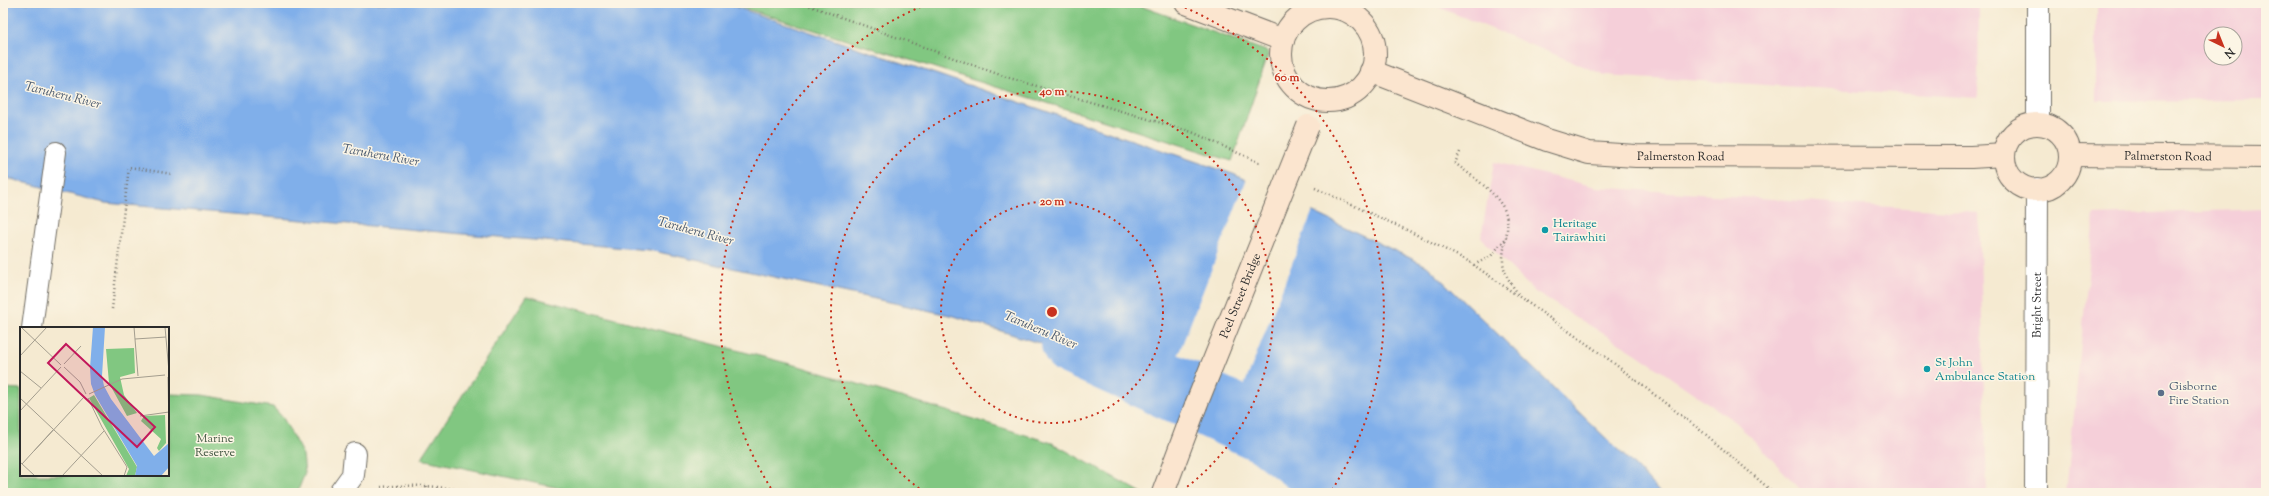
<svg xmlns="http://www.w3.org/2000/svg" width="2269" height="496" font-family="'Sorts Mill Goudy',serif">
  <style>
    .built { fill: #f5cfd9; fill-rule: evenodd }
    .green { fill: #81c781; stroke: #567956 }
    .water { fill: #80afea; stroke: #566d8a }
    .pier { fill: #f5ead1 }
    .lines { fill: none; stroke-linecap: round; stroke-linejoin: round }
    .river { stroke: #80afea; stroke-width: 66 }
    .lane-casing { stroke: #726e65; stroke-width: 22 }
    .street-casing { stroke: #726e65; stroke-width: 24 }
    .secondary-casing { stroke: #726e65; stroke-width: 24 }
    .path { stroke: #726e65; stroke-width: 2.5; stroke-dasharray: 1 3; stroke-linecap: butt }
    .lane { stroke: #fff; stroke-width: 20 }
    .street { stroke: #fff; stroke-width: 22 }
    .secondary { stroke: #fbe5cf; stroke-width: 22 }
    .secondary-bridge-casing { stroke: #726e65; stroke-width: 24; stroke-linecap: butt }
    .secondary-bridge { stroke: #fbe5cf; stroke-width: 22 }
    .ring { fill: none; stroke: #c8321e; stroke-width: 2; stroke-dasharray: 2 4 }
    .culture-dot { fill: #0f9aa8; stroke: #fcf5e5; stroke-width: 1.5 }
    .service-dot { fill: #5c6f8a; stroke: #fcf5e5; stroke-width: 1.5 }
    .labels { text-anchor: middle; stroke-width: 3; stroke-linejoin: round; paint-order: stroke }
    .street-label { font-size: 12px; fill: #2b2b2b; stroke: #fcf5e5 }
    .culture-label { font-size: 12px; fill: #0d838f; stroke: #fcf5e5; text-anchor: start }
    .service-label { font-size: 12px; fill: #4e5e75; stroke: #fcf5e5; text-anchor: start }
    .park-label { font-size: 12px; fill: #455a45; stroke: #fcf5e5 }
    .water-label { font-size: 13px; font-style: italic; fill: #49596e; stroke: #fcf5e5 }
    .inset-road { fill: none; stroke: #a49e8f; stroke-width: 1 }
    .view { fill: #c2185b; fill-opacity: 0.15; stroke: #c2185b; stroke-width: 2 }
    .inset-edge { fill: none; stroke: #2b2b2b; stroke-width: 2 }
    .centre { fill: #c8321e; stroke: #fcf5e5; stroke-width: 2 }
    .ring-label { font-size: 12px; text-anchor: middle; font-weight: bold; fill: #c8321e; stroke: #fcf5e5; stroke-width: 3; stroke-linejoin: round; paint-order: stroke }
  </style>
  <rect width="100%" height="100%" fill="#fcf5e5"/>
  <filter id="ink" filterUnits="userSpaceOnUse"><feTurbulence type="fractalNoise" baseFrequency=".025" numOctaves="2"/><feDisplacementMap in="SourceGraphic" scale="8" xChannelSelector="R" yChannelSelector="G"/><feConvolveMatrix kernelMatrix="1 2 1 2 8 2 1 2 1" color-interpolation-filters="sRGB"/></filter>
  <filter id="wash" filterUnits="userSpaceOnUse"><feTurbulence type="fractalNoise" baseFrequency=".012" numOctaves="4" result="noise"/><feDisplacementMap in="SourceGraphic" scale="16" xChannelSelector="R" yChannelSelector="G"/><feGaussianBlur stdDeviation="0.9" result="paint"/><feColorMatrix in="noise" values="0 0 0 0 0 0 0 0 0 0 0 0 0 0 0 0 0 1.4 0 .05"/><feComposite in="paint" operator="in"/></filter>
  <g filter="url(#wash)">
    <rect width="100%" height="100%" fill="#f5ead1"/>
    <!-- built -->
    <path class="built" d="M1428,3h551l-1,95 -373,-23z
      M2096,3h170v97l-170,1zM2211,34h24v24h-24z
      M1494,162l102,25 383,26 8,280h-183l-67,-70 -102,-70 -100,-61 -54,-54z
      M2266,209v284h-200l28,-278z"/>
    <!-- green -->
    <path class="green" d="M728,3h404l137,49 -37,109z
      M527,296l275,71 250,76 90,50h-559l-162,-34z
      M3,388l18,1v86h147v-81l34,1 71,12 10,11 20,37 2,18 -8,20h-294z"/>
    <!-- water -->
    <path class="water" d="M3,3h721l509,171 194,92 213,205 20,22h-324l-118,-93 -264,-84 -305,-66 -544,-47 -102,-26z"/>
    <!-- pier -->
    <path class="pier" d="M1247,178l66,32 -80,204 -16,-12 -51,-16z"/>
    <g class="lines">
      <!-- river -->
      <path class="river" d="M1074,343l195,89 80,61"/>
    </g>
  </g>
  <g filter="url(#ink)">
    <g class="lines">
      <!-- lane casing -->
      <g class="lane-casing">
        <path id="lane" d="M32,328l24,-176"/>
      </g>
      <!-- street casing -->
      <g class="street-casing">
        <g id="street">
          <path d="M2038,3v121"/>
          <path d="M1342,9l1,-6"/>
          <path d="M340,493l13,-18 2,-21"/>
          <path id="s1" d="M2036,493l1,-304"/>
        </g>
      </g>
      <!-- secondary casing -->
      <g class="secondary-casing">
        <g id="secondary">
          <path d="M1186,3l97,37"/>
          <circle cx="1328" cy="54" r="47"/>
          <path id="s2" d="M1371,71l176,69 42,13 47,3 335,1 33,-2"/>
          <circle cx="2037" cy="157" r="33"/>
          <path id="s3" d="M2070,155l196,2"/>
          <path d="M1163,493l33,-88"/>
        </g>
      </g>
      <!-- path -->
      <path class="path" d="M802,3l204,74 186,55 68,31
        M1460,152l-5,11c16,13 39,27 49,46 8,17 -1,33 -1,51 0,14 9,25 16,35
        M1315,188l94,43 59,30 139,97 97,75 70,60
        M1474,265l17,-9 14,-17
        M112,309l17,-142 43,7
        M427,486l2,7
        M381,487c31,-3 63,-1 93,6"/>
      <!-- lane -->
      <use href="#lane" class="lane"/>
      <!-- street -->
      <use href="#street" class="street"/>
      <!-- secondary -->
      <use href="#secondary" class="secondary"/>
      <!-- secondary-bridge casing -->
      <g class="secondary-bridge-casing">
        <g id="secondary-bridge">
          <path id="s4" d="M1196,405l112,-279"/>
        </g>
      </g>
      <!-- secondary-bridge -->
      <use href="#secondary-bridge" class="secondary-bridge"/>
    </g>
  </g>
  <!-- distance rings -->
  <g class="ring">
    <circle cx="1052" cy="312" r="111"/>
    <path d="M924 492A221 221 0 1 1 1180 492"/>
    <path d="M774 493A332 332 0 0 1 930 3M1174 3A332 332 0 0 1 1330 493"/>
  </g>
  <!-- markers -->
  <g class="culture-dot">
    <circle cx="1545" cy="230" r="4"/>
    <circle cx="1927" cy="369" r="4"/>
  </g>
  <circle class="service-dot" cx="2161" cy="393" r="4"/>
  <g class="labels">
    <!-- street labels -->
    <g class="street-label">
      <text dy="4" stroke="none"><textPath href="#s2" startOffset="325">Palmerston Road</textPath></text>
      <text dy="4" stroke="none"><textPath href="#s3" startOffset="98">Palmerston Road</textPath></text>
      <text dy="4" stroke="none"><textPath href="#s4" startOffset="118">Peel Street Bridge</textPath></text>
      <text dy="4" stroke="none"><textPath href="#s1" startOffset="188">Bright Street</textPath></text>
    </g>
    <!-- culture labels -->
    <g class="culture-label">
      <text x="1553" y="227">Heritage<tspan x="1553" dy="14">Tairāwhiti</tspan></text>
      <text x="1935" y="366">St John<tspan x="1935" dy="14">Ambulance Station</tspan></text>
    </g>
    <!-- service labels -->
    <g class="service-label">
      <text x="2169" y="390">Gisborne<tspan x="2169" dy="14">Fire Station</tspan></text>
    </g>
    <!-- park labels -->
    <g class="park-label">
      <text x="215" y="442">Marine<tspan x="215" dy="14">Reserve</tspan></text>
    </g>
    <!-- water labels -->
    <g class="water-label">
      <text transform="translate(63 94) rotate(14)" y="5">Taruheru River</text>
      <text transform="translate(381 154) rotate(10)" y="5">Taruheru River</text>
      <text transform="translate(696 230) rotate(15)" y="5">Taruheru River</text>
      <text transform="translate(1041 329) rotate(23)" y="5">Taruheru River</text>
    </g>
  </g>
  <!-- overview -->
  <g transform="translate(20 327)">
    <rect width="149" height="149" fill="#f5ead1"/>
    <path d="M114,21l1,25 -15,4 4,18 13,18 -10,3 -18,-33 -3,-34zM74,68l43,72 -2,9h-9l3,-7 -40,-71zM145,88l1,28 -7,8 -2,-3 4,-9 -20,-18 3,-5z" fill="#81c781"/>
    <path d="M73,0h12l-3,49 2,10 7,13 43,57 15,-13v24l-8,9h-26l2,-10 -42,-71 -4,-11 -1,-16z" fill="#80afea"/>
    <path class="inset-road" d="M1,0l40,38M114,0l4,49M145,0l4,45M115,12l31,-2M0,29l27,-29M44,37l17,-18M44,40l16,15 6,12M0,44l21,17M148,50l1,53M69,67l33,-15 43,-4M0,71l83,78M68,71l14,29 25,40 -3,9M0,84l41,-44M120,89l29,-4M14,124l50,-54M0,135l15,14M2,137l31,-34M42,149l42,-45"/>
    <path class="view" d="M46,17l89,83 -18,20 -89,-84z"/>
    <rect width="149" height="149" class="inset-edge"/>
  </g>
  <circle cx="1052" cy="312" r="6" class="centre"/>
  <g class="ring-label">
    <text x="1287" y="81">60 m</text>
    <text x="1052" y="95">40 m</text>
    <text x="1052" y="205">20 m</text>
  </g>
  <!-- margin -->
  <rect width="2269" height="496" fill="none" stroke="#fcf5e5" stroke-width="16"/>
  <!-- north arrow -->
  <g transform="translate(2223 46) rotate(137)"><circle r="19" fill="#fcf5e5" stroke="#a8a49b"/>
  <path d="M0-3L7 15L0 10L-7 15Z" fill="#c8321e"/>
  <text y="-6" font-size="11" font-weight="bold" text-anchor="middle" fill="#2b2b2b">N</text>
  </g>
</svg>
